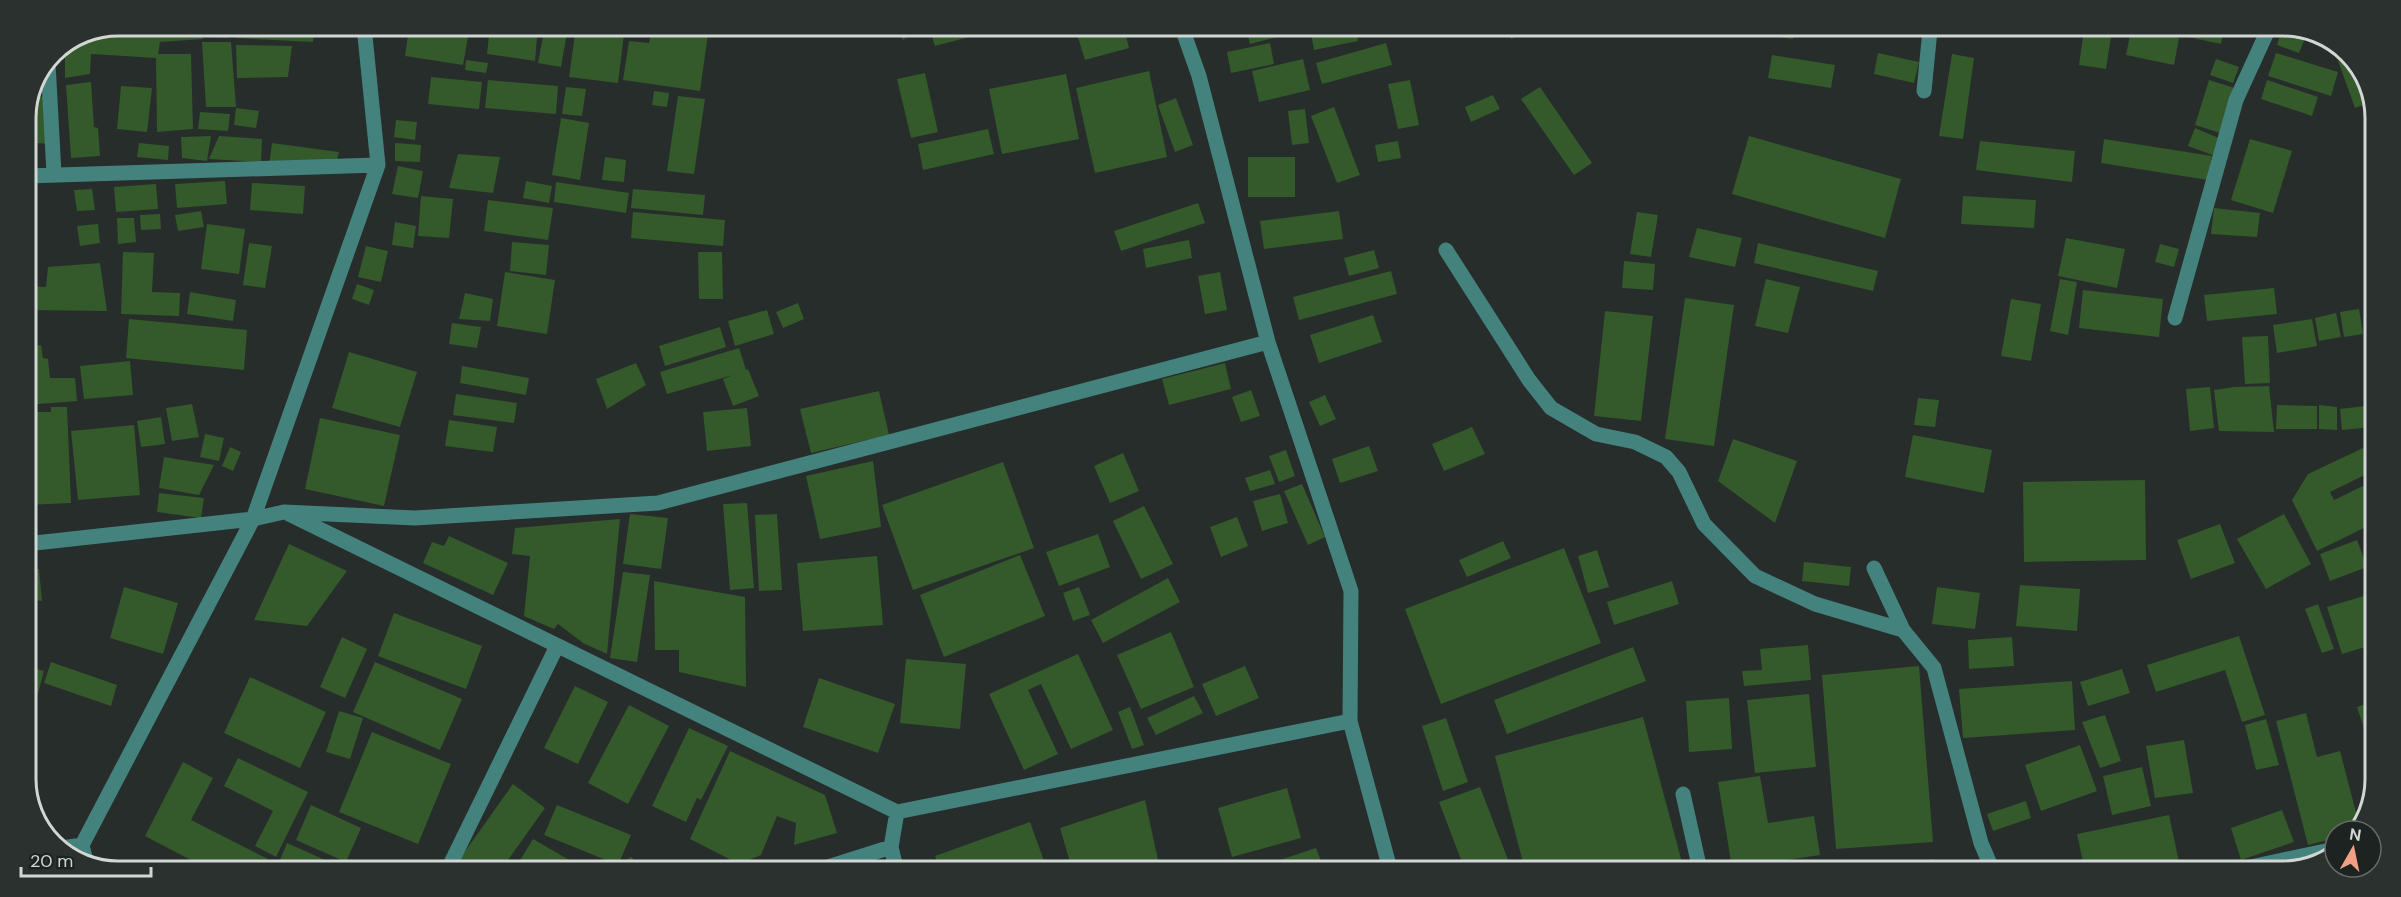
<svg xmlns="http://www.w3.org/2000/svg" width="2401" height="897" font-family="'DM Sans',sans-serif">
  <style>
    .building { fill: #34592b }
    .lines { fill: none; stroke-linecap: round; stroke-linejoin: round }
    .minor { stroke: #44827e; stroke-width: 15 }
    .rim { fill: none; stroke: #d2d7d5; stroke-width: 3 }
  </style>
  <rect width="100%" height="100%" fill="#262d2a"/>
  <!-- building -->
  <path class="building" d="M158,26h44l1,13 -43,3 -2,12h33l2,75 -36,3 -1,-74 -65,-4 -1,20 -25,4v-30l45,-19 47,-1z
    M206,26h23l-1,12 -22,-1z
    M236,26h79l-2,16 -78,-4z
    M490,26h48l-3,35 -48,-7z
    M545,26l23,1 -7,40 -23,-4z
    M576,27l48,7 -6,49 -49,-6z
    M652,27h57l-9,64 -77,-11 6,-39 20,2z
    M896,27h24l1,2 -18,11z
    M929,27l62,1 1,3 -57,15z
    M409,28l59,9 -5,28 -58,-9z
    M1075,28h49l5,20 -44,12z
    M1246,28h45l1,5 -42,11z
    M1310,28h46l2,13 -44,9z
    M1505,29h26l-20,10z
    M1773,29h22l-2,10 -21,-3z
    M2084,30h28l-6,39 -27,-4z
    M2131,30l48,8 -5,27 -48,-10z
    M2180,30h44l-3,14 -42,-9z
    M2282,30l26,1 -9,22 -22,-8z
    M202,42h29l5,65h-30z
    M1270,43l4,21 -43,9 -4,-21z
    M1386,43l6,22 -70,19 -6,-21z
    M2332,44l24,18 16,40 -17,6z
    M236,45l56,1 -4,31 -51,1z
    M1878,53l41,9 -5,21 -40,-9z
    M2276,53l62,19 -7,24 -63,-20z
    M1952,54l22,4 -11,81 -24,-3z
    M1772,55l63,10 -4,23 -63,-10z
    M1303,59l7,31 -51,12 -7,-31z
    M2216,59l23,8 -6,16 -23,-8z
    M466,60l22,3 -2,10 -21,-3z
    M1149,71l18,86 -72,16 -19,-85z
    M925,73l13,59 -27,6 -14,-59z
    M1066,74l13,65 -77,15 -13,-65z
    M431,77l51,5 -3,27 -51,-5z
    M488,80l70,6 -2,28 -71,-6z
    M1410,80l9,45 -21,4 -10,-45z
    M2209,80l26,8 -15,45 -25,-8z
    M2267,80l51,17 -6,19 -51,-17z
    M91,82l3,45 4,1 2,28 -29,2 -5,-73z
    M121,86l31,2 -5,44 -30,-3z
    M566,87l20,2 -4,27 -20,-2z
    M1540,87l52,76 -18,12 -53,-76z
    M654,91l15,2 -2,14 -15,-2z
    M1493,95l7,14 -29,13 -6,-15z
    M33,96l10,1 4,47 -21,-2v-29z
    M678,96l27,3 -11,75 -27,-3z
    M1176,98l17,47 -18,7 -17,-47z
    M1334,107l26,68 -23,8 -26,-67z
    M236,108l23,3 -3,17 -22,-3z
    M1305,109l4,34 -17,2 -4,-34z
    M200,112l30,2 -2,17 -30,-2z
    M561,118l28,5 -9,57 -28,-5z
    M396,120l21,2 -2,18 -21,-3z
    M2195,128l26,11 -6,17 -27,-10z
    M988,129l6,25 -71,16 -5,-26z
    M211,136l-4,25 -25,-3 -1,-21z
    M219,136l43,3 -1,23 -52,-3z
    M1749,136l152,43 -16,59 -153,-44z
    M2104,139l108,17 -4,24 -107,-17z
    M2250,139l42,12 -19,62 -42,-13z
    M1398,141l3,17 -23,4 -3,-17z
    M1980,141l95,10 -3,31 -96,-12z
    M139,143l30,3 -1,14 -31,-3z
    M272,143l67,9 -3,12 -67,1z
    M395,143l26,2 -1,17 -25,-1z
    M458,154l42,3 -7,36 -44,-5z
    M605,157l21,3 -2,22 -22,-2z
    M1248,157h47v40h-47z
    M398,166l25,5 -5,27 -26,-4z
    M225,181l2,23 -50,4 -2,-24z
    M526,181l26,5 -3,17 -26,-5z
    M556,182l73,11 -3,20 -72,-11z
    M252,183l53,3 -2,28 -53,-4z
    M156,184l2,25 -42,3 -2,-25z
    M92,189l3,21 -18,1 -3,-21z
    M633,189l72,6 -2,20 -72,-7z
    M2375,190v29h-2l-3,-28z
    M421,196l32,3 -4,39 -31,-2z
    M1963,196l73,4 -2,28 -73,-4z
    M488,200l65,8 -5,32 -64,-9z
    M1198,203l7,20 -84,28 -7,-20z
    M2214,208l46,5 -3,24 -46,-3z
    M201,211l3,16 -26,4 -3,-16z
    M1339,211l4,28 -79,10 -4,-28z
    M633,212l92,8 -2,26 -92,-8z
    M1637,212l21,3 -7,42 -21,-3z
    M160,214l1,15 -20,1 -1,-15z
    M117,218h17l2,24 -18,2z
    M395,222l21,4 -3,22 -21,-3z
    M98,224l2,19 -20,3 -3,-20z
    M207,224l38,5 -6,45 -38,-5z
    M1697,228l45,10 -7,29 -46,-10z
    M2066,238l59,11 -8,39 -59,-12z
    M1189,240l3,18 -46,10 -3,-19z
    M512,242l37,3 -3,30 -36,-4z
    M249,243l23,3 -7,42 -22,-3z
    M1758,243l120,28 -5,20 -119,-28z
    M2160,244l19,5 -5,18 -19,-5z
    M366,246l22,5 -7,31 -23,-5z
    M1374,250l5,18 -30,8 -5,-18z
    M123,252l31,1 -2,39 28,1 -1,23 -58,-2z
    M698,252h24l1,47h-24z
    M1624,261l31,3 -2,26 -31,-2z
    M100,263l7,48 -81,-1v-24l20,1 2,-20z
    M1391,271l6,23 -98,26 -6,-23z
    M505,272l50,8 -8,54 -50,-8z
    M1220,272l7,38 -22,4 -7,-38z
    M1766,279l34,8 -12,46 -33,-7z
    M2060,279l17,3 -9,53 -18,-4z
    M357,284l17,6 -5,15 -17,-6z
    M2274,288l3,26 -70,7 -3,-26z
    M2083,290l80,9 -4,38 -80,-9z
    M190,292l46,8 -3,21 -46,-7z
    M465,293l28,6 -3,22 -31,-2z
    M1685,298l49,7 -20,141 -49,-7z
    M2011,299l30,5 -10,57 -30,-5z
    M798,303l6,16 -21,9 -7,-16z
    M2359,309l4,25 -19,3 -4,-25z
    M2374,309v22l-7,1 -3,-21z
    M767,310l7,24 -39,12 -7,-25z
    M1605,311l48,5 -12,105 -47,-5z
    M2336,313l5,24 -22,4 -4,-23z
    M1373,315l9,27 -63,21 -9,-28z
    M129,319l118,11 -3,40 -118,-12z
    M2312,319l5,27 -40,7 -4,-28z
    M452,323l29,4 -4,21 -28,-4z
    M720,327l6,20 -61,19 -6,-20z
    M2268,336l2,47 -25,1 -3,-47z
    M41,345l2,13 5,1 2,19h25l2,23 -51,4 2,-42 -2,-2v-15z
    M739,348l7,22 2,-1 11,27 -26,10 -10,-27 10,-4 -66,19 -7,-22z
    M349,352l68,20 -17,55 -68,-19z
    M130,361l3,34 -49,4 -4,-33z
    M636,363l10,22 -39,24 -11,-30z
    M1225,363l6,26 -62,16 -7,-26z
    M462,366l67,12 -3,17 -66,-12z
    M2269,386l5,46 -55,-1 -5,-41 20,-3z
    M2210,387l4,41 -24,3 -4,-42z
    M1251,390l9,26 -19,6 -9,-25z
    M879,391l10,44 -78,18 -11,-44z
    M456,394l61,9 -3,20 -61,-8z
    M1325,395l11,24 -16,7 -11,-24z
    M1918,398l21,2 -4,27 -21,-2z
    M192,404l7,33 -27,4 -6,-33z
    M2277,405l40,1v23h-41z
    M2319,405l18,2v23l-18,-1z
    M2373,405v22l-31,3 -2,-21z
    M51,407h16l4,96 -45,2v-47h3l-1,-46h23z
    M747,408l4,38 -44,5 -4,-39z
    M161,417l4,27 -24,3 -4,-26z
    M320,418l80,17 -16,71 -79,-17z
    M449,420l48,7 -4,25 -48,-6z
    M134,425l6,70 -62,5 -7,-69z
    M1472,427l13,27 -41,17 -12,-27z
    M205,434l19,4 -5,23 -19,-4z
    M1913,435l79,15 -8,43 -79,-16z
    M1733,439l64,22 -22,62 -57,-42z
    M1369,446l9,25 -38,12 -8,-24z
    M230,447l11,5 -8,19 -11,-5z
    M2363,448l10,23 -43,21 4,8 39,-19 -1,43 -55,27 -25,-51 16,-26z
    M1286,450l9,26 -16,6 -10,-26z
    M1123,453l16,38 -29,12 -16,-37z
    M164,457l50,8 -15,30 -40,-7z
    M873,461l8,66 -61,12 -14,-63z
    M1003,462l31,86 -121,42 -31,-85z
    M1270,470l5,14 -25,7 -5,-13z
    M2145,480l1,80 -122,2 -1,-80z
    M1302,484l23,53 -17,8 -24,-54z
    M159,493l45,5 -3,20 -44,-6z
    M1280,494l8,29 -26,8 -9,-30z
    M747,503l7,85 -24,2 -7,-86z
    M1144,506l29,58 -32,15 -28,-58z
    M630,514l38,4 -7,51 -38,-5z
    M777,514l5,76 -23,1 -4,-76z
    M2284,514l27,50 -45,25 -29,-50z
    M1237,517l11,29 -27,11 -11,-30z
    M620,519l-13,135 -24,-11 -25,-19 -4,5 -30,-13 6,-60 -18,-2 3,-26z
    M2220,524l15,39 -44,16 -14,-39z
    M1098,534l12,33 -51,19 -13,-34z
    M449,536l59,27 -15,32 -70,-32 9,-21 12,4z
    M2357,540l10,27 -37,14 -10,-27z
    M1503,541l8,17 -44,19 -8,-17z
    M289,544l58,27 -40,55 -53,-6z
    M1564,548l37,95 -160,61 -36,-95z
    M1597,550l12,37 -21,6 -10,-37z
    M1020,555l25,61 -101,41 -24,-62z
    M877,556l6,69 -80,6 -6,-68z
    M1804,562l47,5 -2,19 -47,-5z
    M26,568l13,1 3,32 -16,-2z
    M623,572l27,3 -13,87 -27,-4z
    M1168,578l12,24 -77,41 -12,-23z
    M654,581l91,16 1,90 -67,-15v-22h-24z
    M1672,581l7,23 -65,21 -7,-23z
    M2020,585l60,4 -3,42 -61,-5z
    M124,587l54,16 -15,51 -53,-16z
    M1079,587l11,28 -17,6 -10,-28z
    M1937,587l43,6 -5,36 -43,-5z
    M2367,595l5,14v36l-30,9 -15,-47z
    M2318,604l16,45 -12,4 -17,-44z
    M394,613l88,33 -16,43 -88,-33z
    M1171,632l23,55 -53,22 -24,-54z
    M2239,636l26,79 -23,7 -17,-52 -69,22 -9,-27z
    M342,637l25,12 -22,49 -25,-11z
    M2012,637l2,29 -45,3 -1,-29z
    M1808,645l3,35 -67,6 -2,-15 20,-1 -2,-21z
    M1633,647l13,34 -139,53 -13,-34z
    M1078,654l35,76 -42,19 -30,-65 -13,6 30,64 -34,16 -35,-76z
    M906,659l60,5 -6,65 -60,-6z
    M51,662l66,23 -6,21 -67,-23z
    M375,662l87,37 -22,51 -87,-38z
    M26,666l18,5 -7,26 -11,-4z
    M1245,666l14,32 -43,18 -14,-32z
    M1919,666l14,176 -97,7 -14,-174z
    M2122,669l8,24 -42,13 -8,-24z
    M250,677l76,35 -26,56 -76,-35z
    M819,678l76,26 -17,49 -75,-26z
    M2072,681l3,49 -112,8 -4,-49z
    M575,686l33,16 -30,62 -34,-16z
    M1809,694l7,73 -61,6 -8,-73z
    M1194,696l9,17 -47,22 -9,-17z
    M1729,698l3,51 -43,3 -3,-51z
    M2371,702v31l-5,1 -9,-27z
    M629,705l40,21 -41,78 -40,-21z
    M1130,707l14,38 -12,4 -14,-37z
    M339,711l24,7 -13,41 -24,-7z
    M2306,713l11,44 23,-6 19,73 -5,7h-19v7l-27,7 -32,-124z
    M2105,715l16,46 -21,7 -18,-46z
    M1643,717l41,153h-159l-30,-114z
    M1446,718l22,64 -25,9 -21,-65z
    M2266,719l13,46 -23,5 -11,-45z
    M689,728l39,18 -27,54 -4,-2 -11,24 -34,-16z
    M372,732l79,32 -33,80 -79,-32z
    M2184,740l9,53 -38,5 -9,-52z
    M2080,745l17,46 -56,20 -16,-46z
    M730,751l95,44 12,38 -43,12 2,-22 -19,-7 -16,39 -22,9 -49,-25z
    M238,758l70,34 -32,65 -21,-11 18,-35 -49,-25z
    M183,762l30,16 -22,42 77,39 -4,8h-60l-59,-31z
    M2142,767l9,39 -39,9 -9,-39z
    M1760,776l8,47 46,-7 6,39 -88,13 -14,-86z
    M513,784l32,24 -42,59h-43l-4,-3z
    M1480,787l32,83h-47l-26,-68z
    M1287,788l14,50 -69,19 -14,-49z
    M1145,800l15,69h-88l-12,-41z
    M2026,801l5,17 -38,13 -6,-17z
    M311,805l50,23 -15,34 -50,-22z
    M557,805l74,30 -12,28 13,-6 5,11h-30l9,-4 -72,-29z
    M2282,810l12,32 -53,18 -10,-32z
    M2169,815l12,56h-96l-8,-37z
    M1030,822l17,47 -107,-1 -5,-12z
    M533,839l50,29 -67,-1z
    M287,843l54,24h-64z
    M1316,848l8,21h-71z
    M1934,859l2,12h-57l-1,-2z"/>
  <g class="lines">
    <!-- minor -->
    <path class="minor" d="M1182,28l17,48 69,266 83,249 -1,130 40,148
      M48,63l6,111
      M1924,91l6,-61
      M26,176l352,-11
      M1446,250l83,130 22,28 45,26 39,8 31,15 13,15 25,52 51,52 60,28 88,26
      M2175,318l61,-218 32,-70
      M289,514l608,298 -6,35 5,21
      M26,544l227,-25 31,-7 131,6 243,-15 610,-161
      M1874,568l29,62 31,38 47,175 12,28
      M1683,794l17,76
      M897,812l453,-91
      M82,845l5,20
      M62,848l20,-3 171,-326 125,-354 -14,-139
      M449,867l108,-221
      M825,868l66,-21
      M2232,871l103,-22"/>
  </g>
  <!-- crop -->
  <path d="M0 0H2401V897H0ZM118 36H2283A82 82 0 0 1 2365 118V779A82 82 0 0 1 2283 861H118A82 82 0 0 1 36 779V118A82 82 0 0 1 118 36Z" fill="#2b312e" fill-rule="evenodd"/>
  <path class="rim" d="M118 36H2283A82 82 0 0 1 2365 118V779A82 82 0 0 1 2283 861H118A82 82 0 0 1 36 779V118A82 82 0 0 1 118 36Z"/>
  <!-- north arrow -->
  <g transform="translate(2353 849) rotate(9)"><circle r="28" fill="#1c2320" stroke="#656b68" stroke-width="1.5"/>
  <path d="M0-4.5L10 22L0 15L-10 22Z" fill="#f39f85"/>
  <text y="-9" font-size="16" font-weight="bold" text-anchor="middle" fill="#d2d7d5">N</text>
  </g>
  <!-- scale -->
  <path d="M21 867v9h130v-9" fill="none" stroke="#d2d7d5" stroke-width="3"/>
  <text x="30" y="867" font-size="18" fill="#d2d7d5" stroke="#1c2320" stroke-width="4.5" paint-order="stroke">20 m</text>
</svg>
